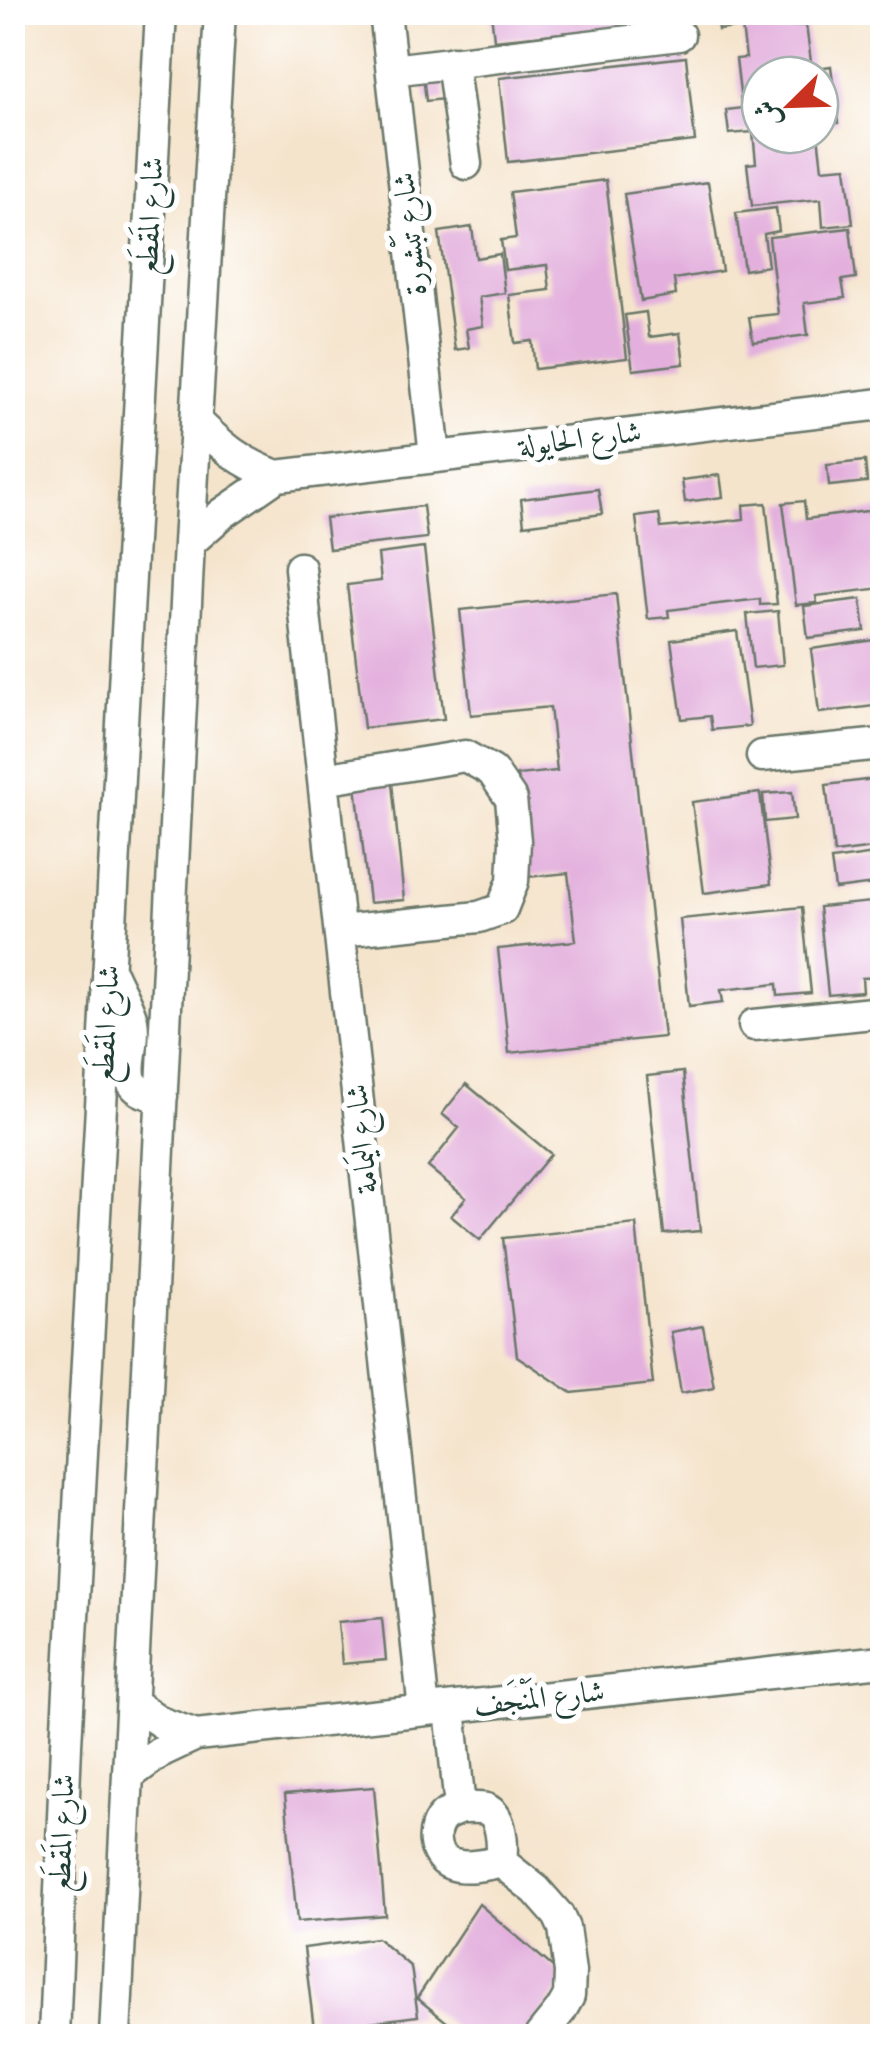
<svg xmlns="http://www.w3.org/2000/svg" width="895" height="2049" font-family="'IM FELL French Canon',Amiri,serif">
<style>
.building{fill:#e3b0dd}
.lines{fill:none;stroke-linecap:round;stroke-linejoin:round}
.minor-casing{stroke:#6a7769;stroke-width:35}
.minor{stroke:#fff;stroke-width:30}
.labels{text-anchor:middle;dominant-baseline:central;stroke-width:10;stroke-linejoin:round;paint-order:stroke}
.street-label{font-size:30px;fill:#1f3d34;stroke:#fff}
</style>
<rect width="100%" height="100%" fill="#fff"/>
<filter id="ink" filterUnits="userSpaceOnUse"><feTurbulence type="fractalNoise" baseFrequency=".01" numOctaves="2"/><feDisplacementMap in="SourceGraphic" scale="20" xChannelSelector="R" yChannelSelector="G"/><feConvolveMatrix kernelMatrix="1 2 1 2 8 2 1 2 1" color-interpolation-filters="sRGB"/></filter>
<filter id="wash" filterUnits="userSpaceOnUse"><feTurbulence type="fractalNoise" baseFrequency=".0048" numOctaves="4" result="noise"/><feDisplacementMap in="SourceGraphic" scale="40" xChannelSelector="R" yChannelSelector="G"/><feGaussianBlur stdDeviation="2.25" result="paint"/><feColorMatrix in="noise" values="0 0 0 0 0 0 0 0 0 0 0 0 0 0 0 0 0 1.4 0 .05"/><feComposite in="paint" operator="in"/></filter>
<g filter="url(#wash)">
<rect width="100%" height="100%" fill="#f5e4cc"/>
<g id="blocks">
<path class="building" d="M491,12H683L684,21L494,40Z
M716,12H754L755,16L782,13L784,27L806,25L812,69L831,66L838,123L820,125V75H760V100L741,102L736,59L746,58L742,27L718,30Z
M795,12H822L823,20L797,23Z
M686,57L695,141L508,162L499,78Z
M442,73L445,99L426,101L423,75Z
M760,106V135H818L822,169L846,167L853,224L823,227L821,199L752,206L747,164L756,163L753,132L729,134L726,110Z
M606,180L627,358L535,369L532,341L515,343L509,295L550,290L547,265L505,270L501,240L516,238L510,192Z
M708,182L722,271L674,279L676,295L641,301L624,194Z
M776,208L779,231L764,234L768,266L744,270L736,213Z
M472,227L476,258L500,254L505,293L479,297L483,326L466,329L469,348L455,350L439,232Z
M850,228L856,278L842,280L845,298L804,303L808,335L753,342L749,317L778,314L769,237Z
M646,312L649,337L680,333L684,364L633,370L625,315Z
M865,461L867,482L829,486L827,465Z
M720,475L723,497L685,502L682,480Z
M598,489L602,514L524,525L521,499Z
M804,501L806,519L882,509V588L816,596L817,603L796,605L783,503Z
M766,503L777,604L760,605V599L668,610L669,617L648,619L636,517L659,514L661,528L704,524L744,519L743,505Z
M423,506L427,538L329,549L325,518Z
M424,548L444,719L364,728L347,585L381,581L378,554Z
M616,594L664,1037L509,1053L498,949L576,941L568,873L528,877L517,775L557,771L550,707L471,715L460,610Z
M861,599L865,631L808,638L804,606Z
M778,611L783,665L753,668L747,614Z
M737,631L750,726L712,730L710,716L682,719L671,640Z
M882,639V705L819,713L811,649Z
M391,773L404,900L369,903L355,776Z
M882,778V847L834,853L826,785Z
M792,792L795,819L765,822L763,794Z
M760,793L771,884L704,893L692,802Z
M882,853V883L835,889L831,860Z
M882,901V977L862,978L863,992L828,995L819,907Z
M802,907L811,993L778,996L777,984L721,990L723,1002L689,1006L680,919Z
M683,1072L700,1231L664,1234L647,1076Z
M466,1084L551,1154L480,1240L451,1216L466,1198L428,1167L459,1128L442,1114Z
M636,1224L653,1384L572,1393L517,1356L503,1238Z
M703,1326L714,1387L681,1393L671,1332Z
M382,1618L386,1660L342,1664L338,1622Z
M374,1787L385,1915L297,1922L285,1794Z
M479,1904L567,1979L527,2036H464L417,1998Z
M377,1938L411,1967L418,2016L314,2029L304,1948Z
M376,2029L377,2036H337V2034Z"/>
</g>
</g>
<g filter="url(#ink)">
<use href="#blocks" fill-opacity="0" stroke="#6a7769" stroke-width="2.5"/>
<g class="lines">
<defs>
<path id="minor" d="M385,12L435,456
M452,62L466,164
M392,70L679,35
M196,421C223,447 241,463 277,476L882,404
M189,543L222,514L277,476
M300,568L424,1710
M762,756L882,744
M323,779L465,756L492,771L511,799L515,841L513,881L502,909L479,917L340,931
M112,975C118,989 128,1005 132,1020C139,1053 108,1091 162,1096
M754,1025L882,1012
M132,1703L162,1723L196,1735
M450,1708L460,1808
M128,1776L162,1751L196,1735L882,1661
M460,1808C468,1808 479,1807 486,1809C503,1816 503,1847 501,1862C486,1864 466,1870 451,1864C432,1857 429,1828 445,1815C447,1814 458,1809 460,1808Z
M501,1862L536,1890L558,1915L564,1928L570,1972L569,1996L561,2010L540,2036
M54,2036L66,1745L161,12
M115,2036L189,543L220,12"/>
</defs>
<use href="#minor" class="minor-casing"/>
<use href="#minor" class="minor"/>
</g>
</g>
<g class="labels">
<g class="street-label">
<text transform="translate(150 216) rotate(-87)">شارع المَقطَع</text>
<text transform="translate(410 234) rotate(-96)">شارع تَبْشورة</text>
<text transform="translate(580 439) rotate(-7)">شارع الحايولة</text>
<text transform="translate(106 1024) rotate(-87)">شارع المَقطَع</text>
<text transform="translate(362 1139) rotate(-96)">شارع اليَمامة</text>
<text transform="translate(539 1698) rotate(-6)">شارع المَنْجَف</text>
<text transform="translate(62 1833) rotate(-88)">شارع المَقطَع</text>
</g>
</g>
<rect width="895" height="2049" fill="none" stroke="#fff" stroke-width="50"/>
<g transform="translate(790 105) rotate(247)"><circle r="48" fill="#ffffff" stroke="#a5b1ae" stroke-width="2.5"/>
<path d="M0-8L18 38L0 25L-18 38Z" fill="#c8321e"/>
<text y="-15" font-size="28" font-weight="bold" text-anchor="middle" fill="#1f3d34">ش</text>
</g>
</svg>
